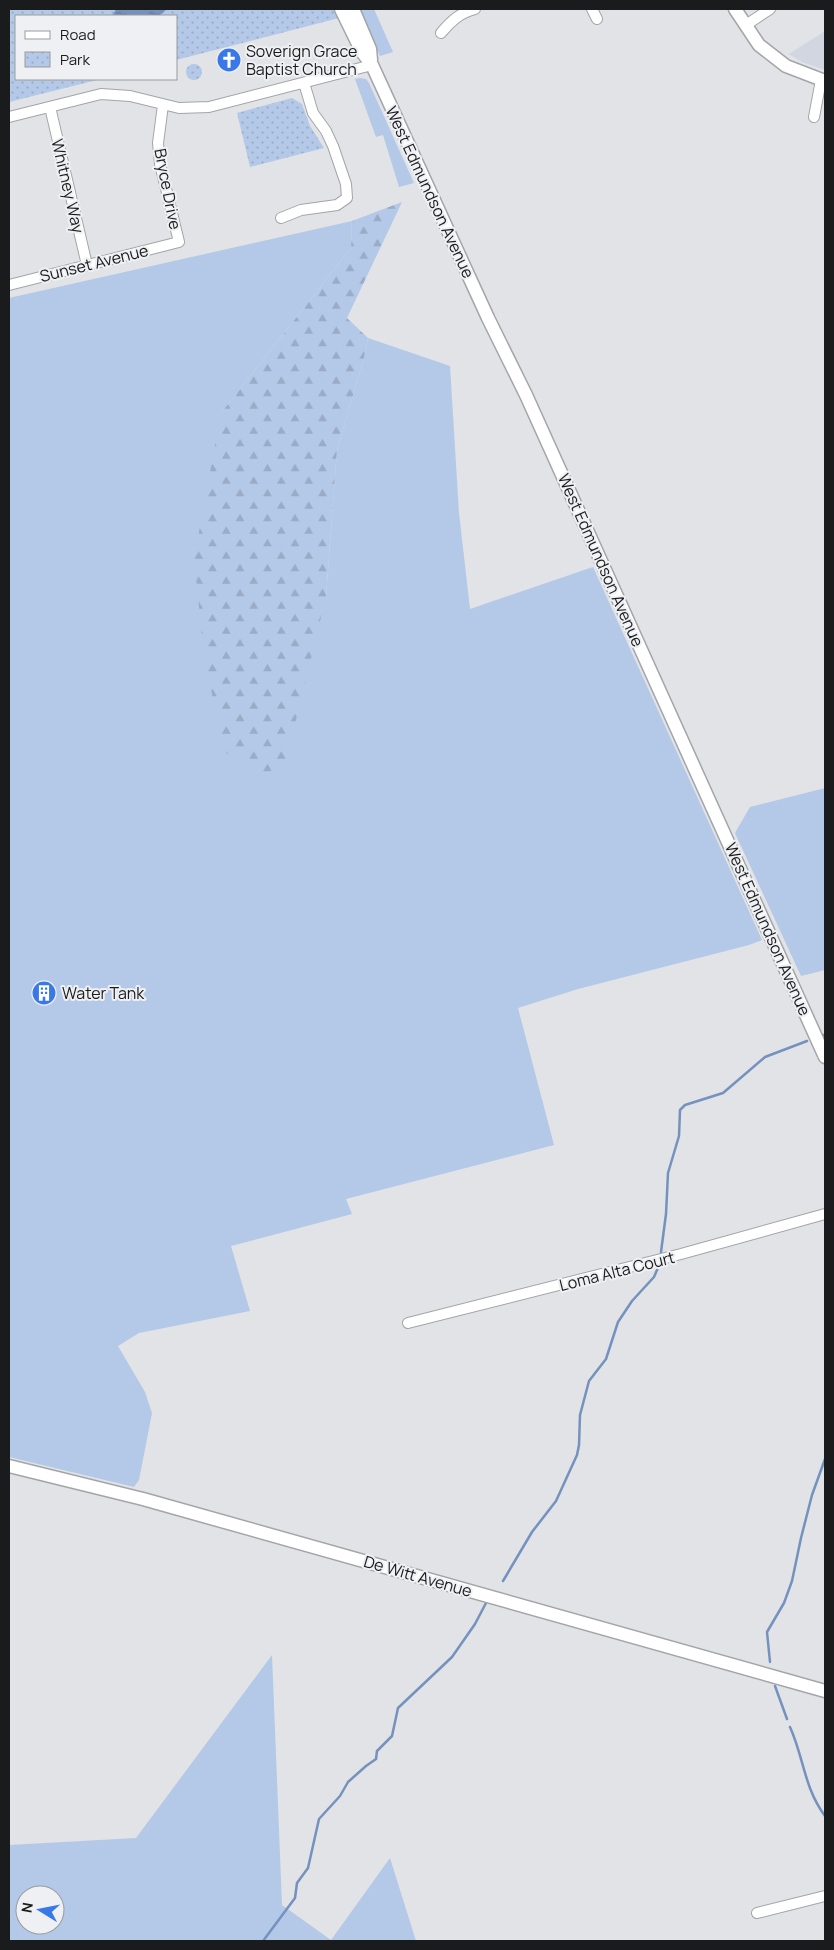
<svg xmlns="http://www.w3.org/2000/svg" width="834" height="1950" font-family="Manrope,sans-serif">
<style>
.built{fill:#d1d6e0}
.grass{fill:#b4c8e8;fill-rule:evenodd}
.forest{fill:url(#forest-firs)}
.park{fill:url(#park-dots)}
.water{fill:url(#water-ripples)}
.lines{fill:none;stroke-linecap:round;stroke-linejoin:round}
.stream{stroke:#7591be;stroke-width:2.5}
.minor-casing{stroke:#a3a5a8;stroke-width:12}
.tertiary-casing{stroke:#a3a5a8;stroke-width:15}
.minor{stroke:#fff;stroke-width:10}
.tertiary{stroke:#fff;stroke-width:12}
.labels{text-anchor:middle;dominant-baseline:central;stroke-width:4;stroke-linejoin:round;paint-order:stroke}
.poi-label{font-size:16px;fill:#1a1b1c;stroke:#eef0f3;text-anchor:start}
.street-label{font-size:16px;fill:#1a1b1c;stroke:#eef0f3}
</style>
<defs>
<pattern id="forest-firs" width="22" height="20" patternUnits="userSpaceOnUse" patternTransform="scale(1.25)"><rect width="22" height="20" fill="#b4c8e8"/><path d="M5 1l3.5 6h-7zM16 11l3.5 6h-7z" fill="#9aabc6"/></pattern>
<pattern id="park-dots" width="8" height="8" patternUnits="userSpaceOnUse" patternTransform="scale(1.25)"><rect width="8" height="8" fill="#b4c8e8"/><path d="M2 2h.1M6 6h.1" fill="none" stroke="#9aabc6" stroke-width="1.8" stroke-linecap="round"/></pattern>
<pattern id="water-ripples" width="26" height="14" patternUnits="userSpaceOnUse" patternTransform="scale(1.25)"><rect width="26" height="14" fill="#7591be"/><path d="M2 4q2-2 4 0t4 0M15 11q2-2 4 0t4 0" fill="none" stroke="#5f769a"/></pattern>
</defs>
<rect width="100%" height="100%" fill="#e1e3e6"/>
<path class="built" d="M825,31V70L802,62L789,54Z"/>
<path class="grass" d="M358,9H374L393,52L380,56Z
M360,78L366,79L369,83L414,183L399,187L383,135L376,137L355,79Z
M352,221L351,248L221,413L326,597L337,450L364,358L368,338L450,366L459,513L470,609L593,567L762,940L749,945L578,989L518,1008L554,1145L346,1199L352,1214L231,1246L250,1311L139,1333L118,1346L145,1392L152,1413L139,1480L134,1487L9,1457V298Z
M825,788V970L801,976L735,833L750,807Z
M272,1655L282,1905L331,1940L390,1858L416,1941H9V1845L136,1838ZM25,1895H55V1925H25Z"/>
<path class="forest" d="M402,202L347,318L368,338L364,358L337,450L326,597L286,761L260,778L226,753L205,665L194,559L221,413L351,248L352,221Z"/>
<path class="park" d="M9,9H335L339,18L176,60V16H16V79H101L9,102Z
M186 72a8 8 0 1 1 16 0a8 8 0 1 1-16 0Z
M292,98L302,104L310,126L324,148L250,167L237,113Z"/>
<path class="water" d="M116,9H167L159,16H112Z"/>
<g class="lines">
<path class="stream" d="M823,1035H825
M661,1252L666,1214L668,1173L679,1136L680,1110L685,1105L723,1093L765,1057L807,1041
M503,1581L532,1532L556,1501L577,1455L579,1445L580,1415L589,1381L606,1359L618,1322L632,1301L654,1277L660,1263
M770,1662L767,1632L784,1603L792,1581L801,1538L812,1495L825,1459
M775,1686L787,1719
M790,1727C804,1758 804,1788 825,1816
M263,1941L295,1898L297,1883L308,1868L319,1819L340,1796L348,1782L366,1766L376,1759L377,1751L392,1736L398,1708L452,1657L475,1624L486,1603"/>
<defs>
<path id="minor" d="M592,9L597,19
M746,25L770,9
M441,33C452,20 460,13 475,9
M50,107L87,265
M9,117L101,94L130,96L179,108L209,107L372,65
M814,117L821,80
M281,218L301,210L337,205L347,198L346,184L333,146L326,131L313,113L304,83
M9,285L179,242L160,164L158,143L163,105
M408,1323L681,1254L825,1214
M757,1913L825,1896"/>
<path id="tertiary" d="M341,9L362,52L372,65L488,318L526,395L825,1057
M353,9L370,49L371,60
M735,9L759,45L786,66L825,81
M9,1466L143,1499L825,1691"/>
</defs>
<use href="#minor" class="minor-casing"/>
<use href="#tertiary" class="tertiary-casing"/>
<use href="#minor" class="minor"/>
<use href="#tertiary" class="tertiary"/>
</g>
<defs>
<symbol id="church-disc" viewBox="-11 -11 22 22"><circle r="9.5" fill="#3879e7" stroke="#eef0f3"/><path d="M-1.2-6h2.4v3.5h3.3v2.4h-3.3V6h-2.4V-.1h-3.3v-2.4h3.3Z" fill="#fff"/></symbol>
<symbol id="building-disc" viewBox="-11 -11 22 22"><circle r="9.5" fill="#3879e7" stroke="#eef0f3"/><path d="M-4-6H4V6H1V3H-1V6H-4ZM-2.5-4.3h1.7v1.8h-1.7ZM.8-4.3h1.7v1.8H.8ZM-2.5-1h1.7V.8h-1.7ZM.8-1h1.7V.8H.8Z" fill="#fff"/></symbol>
</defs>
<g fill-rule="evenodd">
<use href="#church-disc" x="215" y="46" width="28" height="28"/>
<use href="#building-disc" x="30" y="979" width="28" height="28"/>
</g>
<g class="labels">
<g class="poi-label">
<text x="246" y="51">Soverign Grace<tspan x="246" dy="18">Baptist Church</tspan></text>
<text x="62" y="993">Water Tank</text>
</g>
<g class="street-label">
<text transform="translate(68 186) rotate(77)">Whitney Way</text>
<text transform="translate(168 189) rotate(79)">Bryce Drive</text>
<text transform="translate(430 192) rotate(65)">West Edmundson Avenue</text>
<text transform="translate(94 263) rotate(-14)">Sunset Avenue</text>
<text transform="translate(601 560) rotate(66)">West Edmundson Avenue</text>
<text transform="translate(768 929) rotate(66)">West Edmundson Avenue</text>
<text transform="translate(617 1271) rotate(-14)">Loma Alta Court</text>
<text transform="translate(418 1576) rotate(16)">De Witt Avenue</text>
</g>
</g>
<rect width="834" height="1950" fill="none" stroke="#1a1b1c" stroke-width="20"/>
<rect x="15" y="15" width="162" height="65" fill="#eef0f3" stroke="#999b9d"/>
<rect x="25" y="31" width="25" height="8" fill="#ffffff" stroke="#999b9d"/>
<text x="60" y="40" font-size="15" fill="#1a1b1c">Road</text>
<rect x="25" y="52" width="25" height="15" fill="url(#park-dots)" stroke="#999b9d"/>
<text x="60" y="65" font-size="15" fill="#1a1b1c">Park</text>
<g transform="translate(40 1910) rotate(280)"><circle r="24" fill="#eef0f3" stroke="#999b9d"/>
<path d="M0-4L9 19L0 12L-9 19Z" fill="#3879e7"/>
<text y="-8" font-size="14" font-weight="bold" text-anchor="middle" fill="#1a1b1c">N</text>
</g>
</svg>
